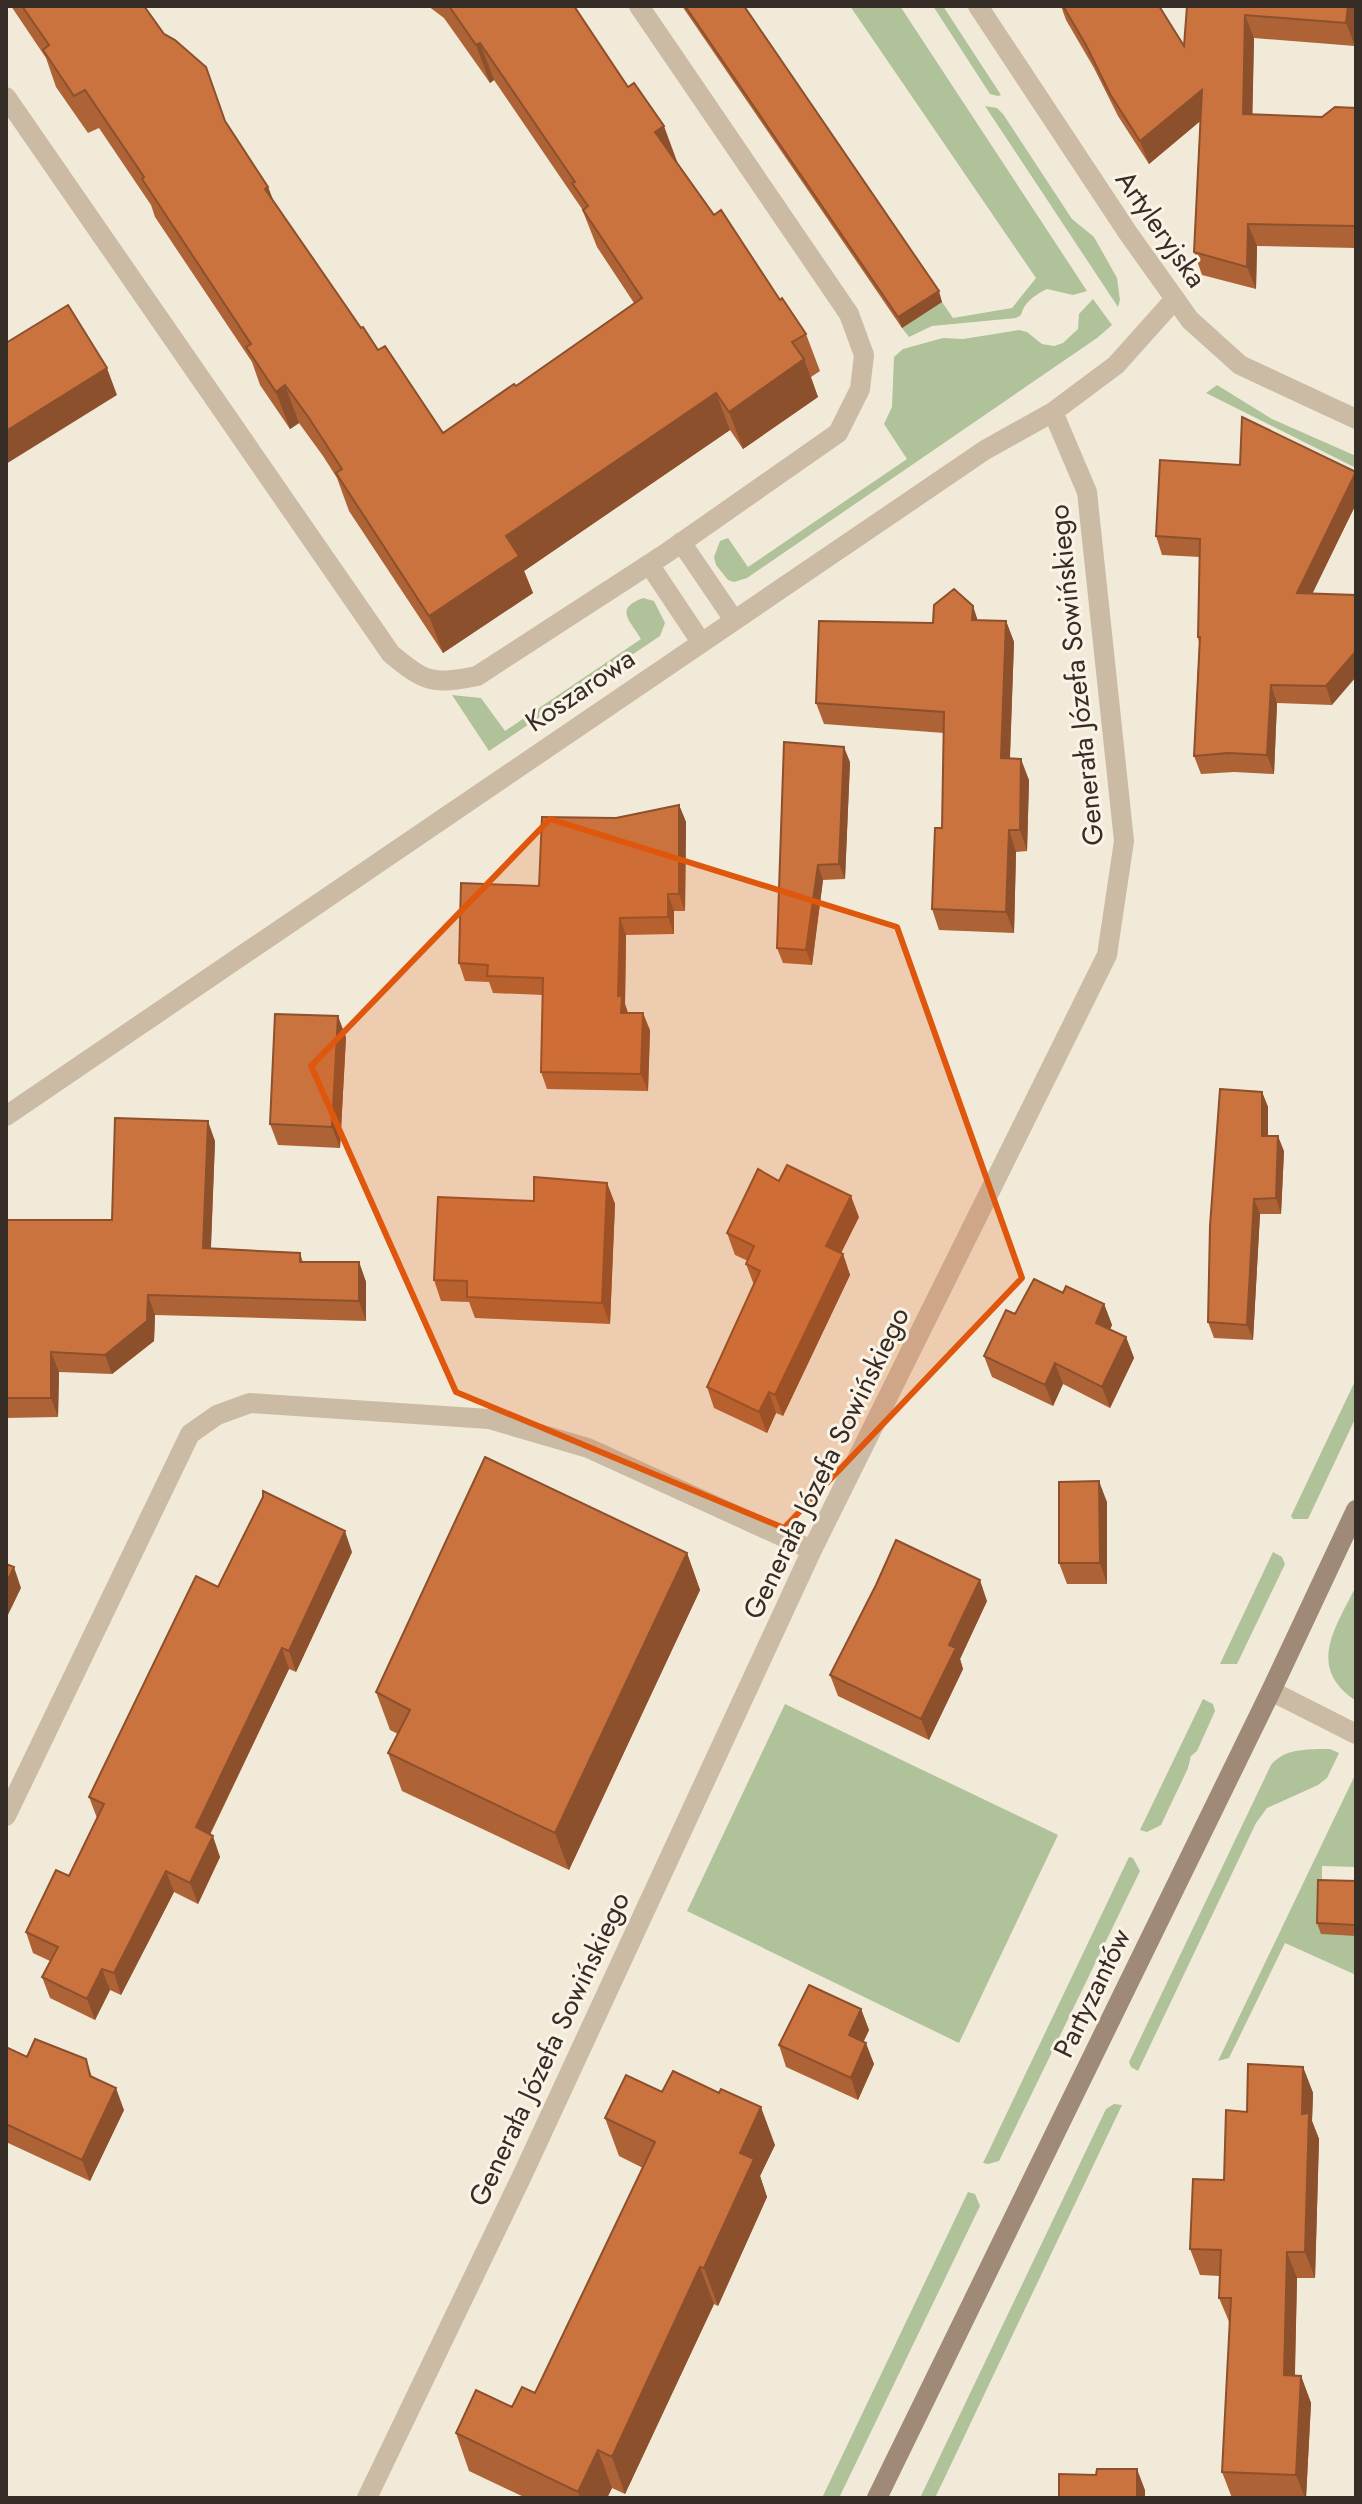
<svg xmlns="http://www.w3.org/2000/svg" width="1362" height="2504" font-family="Jost,sans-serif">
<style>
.green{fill:#afc299}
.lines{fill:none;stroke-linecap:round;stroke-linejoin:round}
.minor{stroke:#cbbba5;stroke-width:20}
.tertiary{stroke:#cbbba5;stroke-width:20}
.secondary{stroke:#9e8a76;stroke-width:20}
.wall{fill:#ae6336}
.shaded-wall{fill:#8d502c}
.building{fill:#ca733f;stroke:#8d502c;stroke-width:2}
.marked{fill:#df570d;fill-opacity:0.2;stroke:#df570d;stroke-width:6;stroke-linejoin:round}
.labels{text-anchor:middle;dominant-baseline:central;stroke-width:6;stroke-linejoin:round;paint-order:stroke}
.street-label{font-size:28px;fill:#362d27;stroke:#faf3e6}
</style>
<rect width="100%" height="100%" fill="#f2ead9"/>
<path class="green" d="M850,6H900L1087,291L1073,295L1047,289C1035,295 1024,302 1021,315L1016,318L932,326L909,337L902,328L942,302L953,318L1012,308L1036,278Z
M933,6H943L1001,95L998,96L990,94Z
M985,106L997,108L1003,114L1072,219L1094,237L1117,278L1120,300L1118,307Z
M1093,299L1112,325L1097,338L747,578L734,582L728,580L716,565L714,557L720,541L728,538L748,567L907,459L884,424L892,407L894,357L903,349L943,338L963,339L1019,330L1027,332L1042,344L1054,346L1063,343L1078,329L1079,314Z
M1217,385L1272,419L1356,456V468L1206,393Z
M643,598L654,601L665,623L660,636L489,751L452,695L481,698L505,731L641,639C631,621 613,609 643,598Z
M1356,1379V1417L1308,1519H1293L1291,1516Z
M1273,1552L1282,1557L1285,1564L1237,1664H1220Z
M1356,1586V1701C1306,1667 1335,1629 1356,1586Z
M1203,1699L1213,1704L1215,1711L1197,1751L1191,1756L1188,1768L1161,1825L1147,1832L1140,1830Z
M785,1704L1058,1835L959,2043L687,1911Z
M1318,1749H1330L1339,1753L1327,1778L1318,1785L1267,1808L1256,1823L1138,2071L1131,2067L1129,2062L1271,1765C1284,1750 1300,1750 1318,1749Z
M1356,1773V1867L1322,1866V1891L1356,1936V1975L1285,1943L1229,2058L1218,2061Z
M1129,1857L1133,1858L1140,1871L999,2161L988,2164L983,2163Z
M1114,2104L1122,2105L935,2498H920L1106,2109Z
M968,2192L975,2194L980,2206L839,2498H822Z"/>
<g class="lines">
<path class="minor" d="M6,97L391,654C425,682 432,685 477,676L665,554L838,433L860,389L864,355L849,314L639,6
M681,542L734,620
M649,564L701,642
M6,1116L985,450L1053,412L1116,365L1175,299
M1271,1691L1356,1734
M6,1816L190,1434L217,1415L250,1403L489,1419L588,1448L812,1550
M367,2498L522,2176L812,1550L1107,955L1124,841L1087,492L1053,412"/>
<path class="tertiary" d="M978,6L1128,233L1190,320L1240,365L1356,419"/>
<path class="secondary" d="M877,2498L1271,1691L1356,1510"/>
</g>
<path class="wall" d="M11,6H144L226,124L268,187L274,202L361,328L443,433L516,386L634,303L597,247L582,209L494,80L490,83L444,18L428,6H574L677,163L714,215L806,334L820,371L811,377L818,397L743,449L730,430L524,571L533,593L443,653L349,511L337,478L323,456L299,423L290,429L260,385L252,362L155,217L151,205L99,128L88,133L56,87L46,58Z
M682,6H744L942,302L902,328Z
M1061,6H1159L1184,46L1187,6H1356L1355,46L1254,38L1252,114L1322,117L1356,108V248L1257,246L1256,289L1202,275L1194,252L1200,121L1149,164L1118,116L1094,68L1066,20Z
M1356,504L1312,593L1332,705L1277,703L1274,774L1234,772L1201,774L1194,756L1199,643L1198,637L1200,557L1162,555L1156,536Z
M973,606L977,620L1006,621L1014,642L1010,759L1029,780L1027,851L1016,852L1014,933L939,930L932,909L942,828L944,733L824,724L816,703L933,623Z
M850,762L845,879L823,880L812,965L783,963L777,948Z
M679,805L686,822L685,911H674V934L626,935L625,1004L628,1013L650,1030L648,1091L547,1089L541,1072L543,995L493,993L489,982L465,981L459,963L539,886L616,818Z
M346,1037L340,1148L278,1145L270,1124Z
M1262,1092L1268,1107V1136L1284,1151L1281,1214H1260L1253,1340L1214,1338L1208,1322Z
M215,1141L211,1248L300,1253L303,1262H359L366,1282V1321L155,1315L154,1341L112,1374L59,1372L58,1417L6,1418V1220H112Z
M779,1181L859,1217L841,1253L843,1254L850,1275L783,1416L776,1413L767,1433L714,1408L707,1387L754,1285L746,1264L748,1261L735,1255L727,1233Z
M607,1183L615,1204L610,1324L475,1318L469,1302L441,1301L434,1280L534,1201Z
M1063,1293L1104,1304L1112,1325L1110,1329L1126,1337L1134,1358L1110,1408L1063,1384L1053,1406L992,1377L984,1356L1015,1314Z
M1107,1502V1584H1067L1059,1563Z
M352,1552L296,1672L289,1669L210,1835L220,1857L198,1904L174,1892L121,1995L110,1990L95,2020L50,1998L42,1977L50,1961L33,1953L26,1932L69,1876L97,1818L89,1797L218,1587Z
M687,1553L700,1590L569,1870L402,1791L388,1753L398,1734L390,1730L376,1692Z
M987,1601L960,1659L963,1669L929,1740L838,1696L830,1675Z
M1356,1881V1936L1321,1934L1317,1923Z
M861,2009L869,2030L863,2042L874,2064L858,2100L786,2067L779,2045Z
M6,2047L27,2057L86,2059L92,2077L124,2110L90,2181L6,2142Z
M1303,2067L1313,2093L1312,2121L1319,2139L1315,2278H1297L1295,2376H1301L1311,2403L1306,2498H1232L1222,2472L1230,2324L1219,2298L1220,2276L1200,2275L1190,2249L1224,2180L1247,2112Z
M605,2118L775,2145L760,2176L767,2197L718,2306L714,2304L625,2494L612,2488L607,2498H526L469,2471L456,2433L512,2407L535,2393L643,2168L619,2156Z"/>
<path class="shaded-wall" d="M1348,6H1356L1355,46L1346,23Z
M1245,15L1254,38L1252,137L1243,114Z
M480,43L494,80L490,83L476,45Z
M1202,90L1210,113L1149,164L1140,141Z
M664,126L678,164L655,132Z
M268,187L282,225L265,189Z
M1248,224L1257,246L1256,289L1247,267Z
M939,291L942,302L902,328L898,317Z
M804,359L818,397L743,449L729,412Z
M107,368L117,395L6,464V431Z
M285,385L299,423L290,429L276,392Z
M716,393L730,430L524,571L533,593L443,653L429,616L506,536Z
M1356,472V504L1304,611L1297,593Z
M973,606L980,627L972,620Z
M1006,621L1014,642L1009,779L1001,758Z
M1356,651V677L1332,705L1326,686Z
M1271,685L1277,703L1274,774L1267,755Z
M844,747L850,762L845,879L839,864Z
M1021,759L1029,780L1027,851L1020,830Z
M679,805L686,822L685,911L679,894Z
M1009,830L1016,852L1014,933L1006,912Z
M818,865L823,880L812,965L806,950Z
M668,894L674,911V934L668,917Z
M620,918L626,935L625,1004L628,1013H621L618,996Z
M643,1013L650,1030L648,1091L641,1074Z
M338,1016L346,1037L340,1148L332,1127Z
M1262,1092L1268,1107V1151L1262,1136Z
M208,1121L215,1141L210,1267L203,1248Z
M1278,1136L1284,1151L1281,1214L1276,1198Z
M607,1183L615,1204L610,1324L602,1303Z
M851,1196L859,1217L834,1267L826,1246Z
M1254,1199L1260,1214L1253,1340L1247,1325Z
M843,1254L850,1275L783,1416L775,1395Z
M359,1262L366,1282V1321L359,1301Z
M148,1295L155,1315L154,1341L112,1374L105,1355Z
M1104,1304L1112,1325L1104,1344L1096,1323Z
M1126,1337L1134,1358L1110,1408L1102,1387Z
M51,1352L59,1372L58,1417L51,1398Z
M1055,1363L1063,1384L1053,1406L1045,1385Z
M769,1392L776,1413L767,1433L759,1412Z
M1099,1481L1107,1502V1584L1100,1563Z
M345,1531L352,1552L296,1672L289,1651Z
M687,1553L700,1590L569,1870L555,1833Z
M14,1567L21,1588L6,1619V1584Z
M980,1580L987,1601L960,1659L963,1669L929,1740L921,1719L949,1645Z
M282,1648L289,1669L203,1848L196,1827Z
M213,1836L220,1857L198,1904L190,1883Z
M166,1871L174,1892L121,1995L114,1973Z
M102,1969L110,1990L95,2020L87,1999Z
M861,2009L869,2030L857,2056L849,2035Z
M866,2043L874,2064L858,2100L851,2078Z
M1303,2067L1313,2093L1312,2121L1319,2139L1315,2278L1305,2252L1302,2114Z
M116,2088L124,2110L90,2181L82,2160Z
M761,2107L775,2145L760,2176L767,2197L718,2306L704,2268L740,2153Z
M1287,2252L1297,2278L1294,2402L1284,2375Z
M700,2267L714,2304L625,2494L612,2457Z
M1301,2376L1311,2403L1306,2498H1305L1296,2475Z
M598,2450L612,2488L607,2498H580L578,2492Z
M1137,2469L1145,2490V2498H1137Z"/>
<path class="building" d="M22,6H144L164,34L175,40L206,67L225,121L268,187L265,189L361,328L363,327L378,350L385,346L443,433L514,384L516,386L642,298L583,210L588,206L572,183L575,182L480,43L476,45L449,6H574L628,87L634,83L664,126L655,132L714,215L721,210L780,300L782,298L806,334L792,342L804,359L729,412L716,393L506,536L519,556L429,616L336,473L342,469L309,418L285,385L276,392L246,347L251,344L142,179L144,177L85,90L74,96L43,50L49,45Z
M685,6H744L939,291L898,317Z
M1063,6H1159L1184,46L1187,6H1348L1346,23L1245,15L1243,114L1322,117L1335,107L1356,108V226L1248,224L1247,267L1194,252L1202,90L1140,141L1110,94L1086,45Z
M68,305L107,368L6,431V343Z
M1242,417L1356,472L1297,593L1356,595V651L1326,686L1271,685L1267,755L1228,753L1194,756L1200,637H1198L1200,539L1156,536L1160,460L1240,465Z
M954,589L973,606L972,620L1006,621L1001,758L1021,759L1020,830H1009L1006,912L932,909L935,828H942L944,712L816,703L819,621L933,623L934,605Z
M784,742L844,747L839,864L818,865L806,950L777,948Z
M679,805V894H668V917L620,918L618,996H622L621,1013H643L641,1074L541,1072L543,978L487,976L488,965L459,963L461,883L539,886L542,817L616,818Z
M275,1014L338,1016L332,1127L270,1124Z
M1220,1089L1262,1092V1136H1278L1276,1198L1254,1199L1247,1325L1208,1322L1210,1226Z
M115,1118L208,1121L203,1248L300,1253V1262H359V1301L148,1295L147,1321L105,1355L51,1352V1398H6V1220H112Z
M787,1165L851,1196L826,1246L843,1254L775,1395L769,1392L759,1412L707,1387L760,1271L746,1264L754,1246L727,1233L758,1169L779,1181Z
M534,1177L607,1183L602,1303L467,1297V1281L434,1280L438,1197L534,1201Z
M1034,1279L1063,1293L1066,1286L1104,1304L1096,1323L1126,1337L1102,1387L1055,1363L1045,1385L984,1356L1006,1310L1015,1314Z
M485,1457L687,1553L555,1833L388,1753L410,1710L376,1692Z
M1099,1481L1100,1563H1059V1482Z
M263,1491L345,1531L289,1651L282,1648L196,1827L213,1836L190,1883L166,1871L114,1973L102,1969L87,1999L42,1977L58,1947L26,1932L56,1870L69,1876L104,1804L89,1797L196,1576L218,1587L263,1497Z
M896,1540L980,1580L949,1645L956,1648L921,1719L830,1675L876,1585Z
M6,1564L14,1567L6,1584Z
M1318,1880L1356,1881V1925L1317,1923Z
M809,1985L861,2009L849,2035L866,2043L851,2078L779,2045Z
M35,2039L86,2059L90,2076L116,2088L82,2160L6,2124V2047L27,2057Z
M1248,2064L1303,2067L1302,2114L1309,2113L1305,2252H1287L1284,2375L1301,2376L1296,2475L1222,2472L1231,2298H1219L1221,2250L1190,2249L1193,2179L1224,2180L1226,2110L1247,2112Z
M673,2071L719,2093L721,2089L761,2107L740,2153L754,2159L704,2268L700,2267L612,2457L598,2450L578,2492L456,2433L476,2390L512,2407L522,2387L535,2393L655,2142L605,2118L626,2075L662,2092Z
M1097,2469H1137V2498H1059V2474L1096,2475Z"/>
<path class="marked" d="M550,819L897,927L1022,1278L784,1528L456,1392L311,1066Z"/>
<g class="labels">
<g class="street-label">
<text transform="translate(1161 229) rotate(55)">Artyleryjska</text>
<text transform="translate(1076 675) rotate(-96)">Generała Józefa Sowińskiego</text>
<text transform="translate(580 690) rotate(-34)">Koszarowa</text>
<text transform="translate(826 1463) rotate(-64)">Generała Józefa Sowińskiego</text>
<text transform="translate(1092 1993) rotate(-64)">Partyzantów</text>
<text transform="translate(549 2049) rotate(-65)">Generała Józefa Sowińskiego</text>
</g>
</g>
<rect width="1362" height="2504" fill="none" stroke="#362d27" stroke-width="16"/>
</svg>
